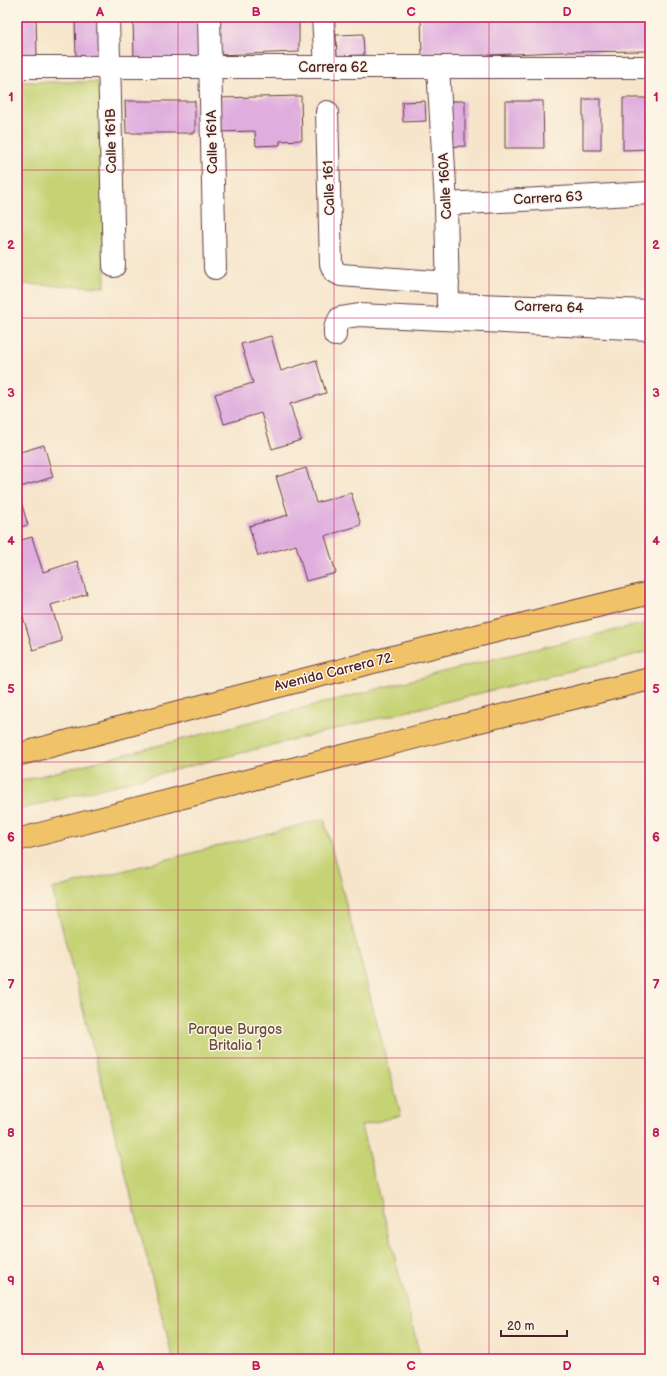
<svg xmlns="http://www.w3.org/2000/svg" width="667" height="1376" font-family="'Balsamiq Sans',sans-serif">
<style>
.green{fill:#c5d375;stroke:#887950}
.building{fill:#dfaede}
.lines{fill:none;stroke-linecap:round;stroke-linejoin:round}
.minor-casing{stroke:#643d43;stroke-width:24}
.highway-casing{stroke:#643d43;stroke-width:24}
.minor{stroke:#fff;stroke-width:22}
.highway{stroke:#f0c369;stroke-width:22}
.grid{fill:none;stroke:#c2185b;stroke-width:1;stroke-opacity:0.55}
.labels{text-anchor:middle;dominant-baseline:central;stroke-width:3;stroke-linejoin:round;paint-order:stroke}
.street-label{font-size:14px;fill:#4a1f2b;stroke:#fcf5e5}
.park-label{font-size:14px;fill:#694c3e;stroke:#fcf5e5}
.neatline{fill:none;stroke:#c2185b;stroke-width:1.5}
.grid-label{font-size:13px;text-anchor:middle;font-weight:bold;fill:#c2185b}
</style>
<rect width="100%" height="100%" fill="#fcf5e5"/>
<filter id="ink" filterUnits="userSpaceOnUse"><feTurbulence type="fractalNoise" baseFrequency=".025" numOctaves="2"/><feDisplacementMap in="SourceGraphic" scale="8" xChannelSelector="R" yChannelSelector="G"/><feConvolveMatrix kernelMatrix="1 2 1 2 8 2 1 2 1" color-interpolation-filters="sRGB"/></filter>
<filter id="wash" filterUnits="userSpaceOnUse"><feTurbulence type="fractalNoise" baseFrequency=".012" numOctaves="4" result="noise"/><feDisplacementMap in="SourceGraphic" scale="16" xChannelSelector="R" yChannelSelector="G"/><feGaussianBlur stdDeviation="0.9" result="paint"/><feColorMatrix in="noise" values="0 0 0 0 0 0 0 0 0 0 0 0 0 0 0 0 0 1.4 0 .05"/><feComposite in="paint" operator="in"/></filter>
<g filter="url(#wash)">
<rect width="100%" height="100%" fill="#f6e5cb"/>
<path class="green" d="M17,82H102L105,287L17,284Z
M650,622V651L308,736L17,810V782L497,658Z
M324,819L401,1115L361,1126L421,1359H173L52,889Z"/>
<g id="blocks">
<path class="building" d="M17,17H36L37,56H17Z
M75,17H100L101,59L76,60Z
M133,17H201V58L134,59Z
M214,17H299V52L216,55Z
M421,17H650V51L559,52L422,58Z
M363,34L364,55L337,56L336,35Z
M301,96L302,140L280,141V145L256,146L255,131L218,132V98Z
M623,98H650V149L623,150Z
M583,99H601V150H583Z
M125,101H195V133H126Z
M425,101L426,121L403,122L402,102Z
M444,101H465V146L444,147Z
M505,101H543L544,148H505Z
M271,336L281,371L316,360L326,393L290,404L301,440L272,449L261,413L224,424L215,394L253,383L241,344Z
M44,445L53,477L17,488V453Z
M306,468L316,503L351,493L361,525L325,536L336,573L306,581L296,545L258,556L249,526L288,515L276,477Z
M17,489L28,525L17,528Z
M32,537L43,572L77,561L87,594L51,605L62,641L33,650L22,613L17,615V541Z"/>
</g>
</g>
<g filter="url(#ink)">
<use href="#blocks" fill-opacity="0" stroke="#643d43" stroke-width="1"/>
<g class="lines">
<defs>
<path id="minor" d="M108,17L114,266
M209,17L215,268
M323,17L326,67
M17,67H650
M438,67L446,204L448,304L650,311
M327,112L331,264L334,271L341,275L448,283
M446,204L650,193
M335,335V328L340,318L359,315L650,329"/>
<path id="highway" d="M17,755C227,698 438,645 650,593
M17,840L432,733L650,679"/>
</defs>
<use href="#minor" class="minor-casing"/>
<use href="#highway" class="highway-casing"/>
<use href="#minor" class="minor"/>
<use href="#highway" class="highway"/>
</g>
</g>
<path class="grid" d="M178,17V1359M334,17V1359M489,17V1359M17,170H650M17,318H650M17,466H650M17,614H650M17,762H650M17,910H650M17,1058H650M17,1206H650"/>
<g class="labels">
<g class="street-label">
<text x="333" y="67">Carrera 62</text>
<text transform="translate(111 141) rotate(-91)">Calle 161B</text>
<text transform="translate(212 142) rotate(-91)">Calle 161A</text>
<text transform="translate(445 186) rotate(-93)">Calle 160A</text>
<text transform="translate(329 188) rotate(-92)">Calle 161</text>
<text transform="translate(548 198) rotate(-3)">Carrera 63</text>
<text transform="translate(549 307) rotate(2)">Carrera 64</text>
<text transform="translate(333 672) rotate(-14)">Avenida Carrera 72</text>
</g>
<g class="park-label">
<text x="235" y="1029">Parque Burgos<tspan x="235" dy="16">Britalia 1</tspan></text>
</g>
</g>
<rect width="667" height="1376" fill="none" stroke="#fcf5e5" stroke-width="44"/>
<path d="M501 1330v6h66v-6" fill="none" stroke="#4a1f2b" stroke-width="2"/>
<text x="507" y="1330" font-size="12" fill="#4a1f2b" stroke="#fcf5e5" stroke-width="3" paint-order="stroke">20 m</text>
<rect x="22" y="22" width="623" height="1332" class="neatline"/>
<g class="grid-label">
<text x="100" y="16">A</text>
<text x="256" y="16">B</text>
<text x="411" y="16">C</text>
<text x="567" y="16">D</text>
<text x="11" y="101">1</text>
<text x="656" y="101">1</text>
<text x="11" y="249">2</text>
<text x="656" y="249">2</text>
<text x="11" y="397">3</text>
<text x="656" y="397">3</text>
<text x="11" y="545">4</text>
<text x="656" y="545">4</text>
<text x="11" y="693">5</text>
<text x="656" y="693">5</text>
<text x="11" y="841">6</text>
<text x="656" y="841">6</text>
<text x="11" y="989">7</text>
<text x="656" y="989">7</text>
<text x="11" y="1137">8</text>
<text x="656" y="1137">8</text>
<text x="11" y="1285">9</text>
<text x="656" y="1285">9</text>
<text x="100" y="1370">A</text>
<text x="256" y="1370">B</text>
<text x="411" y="1370">C</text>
<text x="567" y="1370">D</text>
</g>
</svg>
